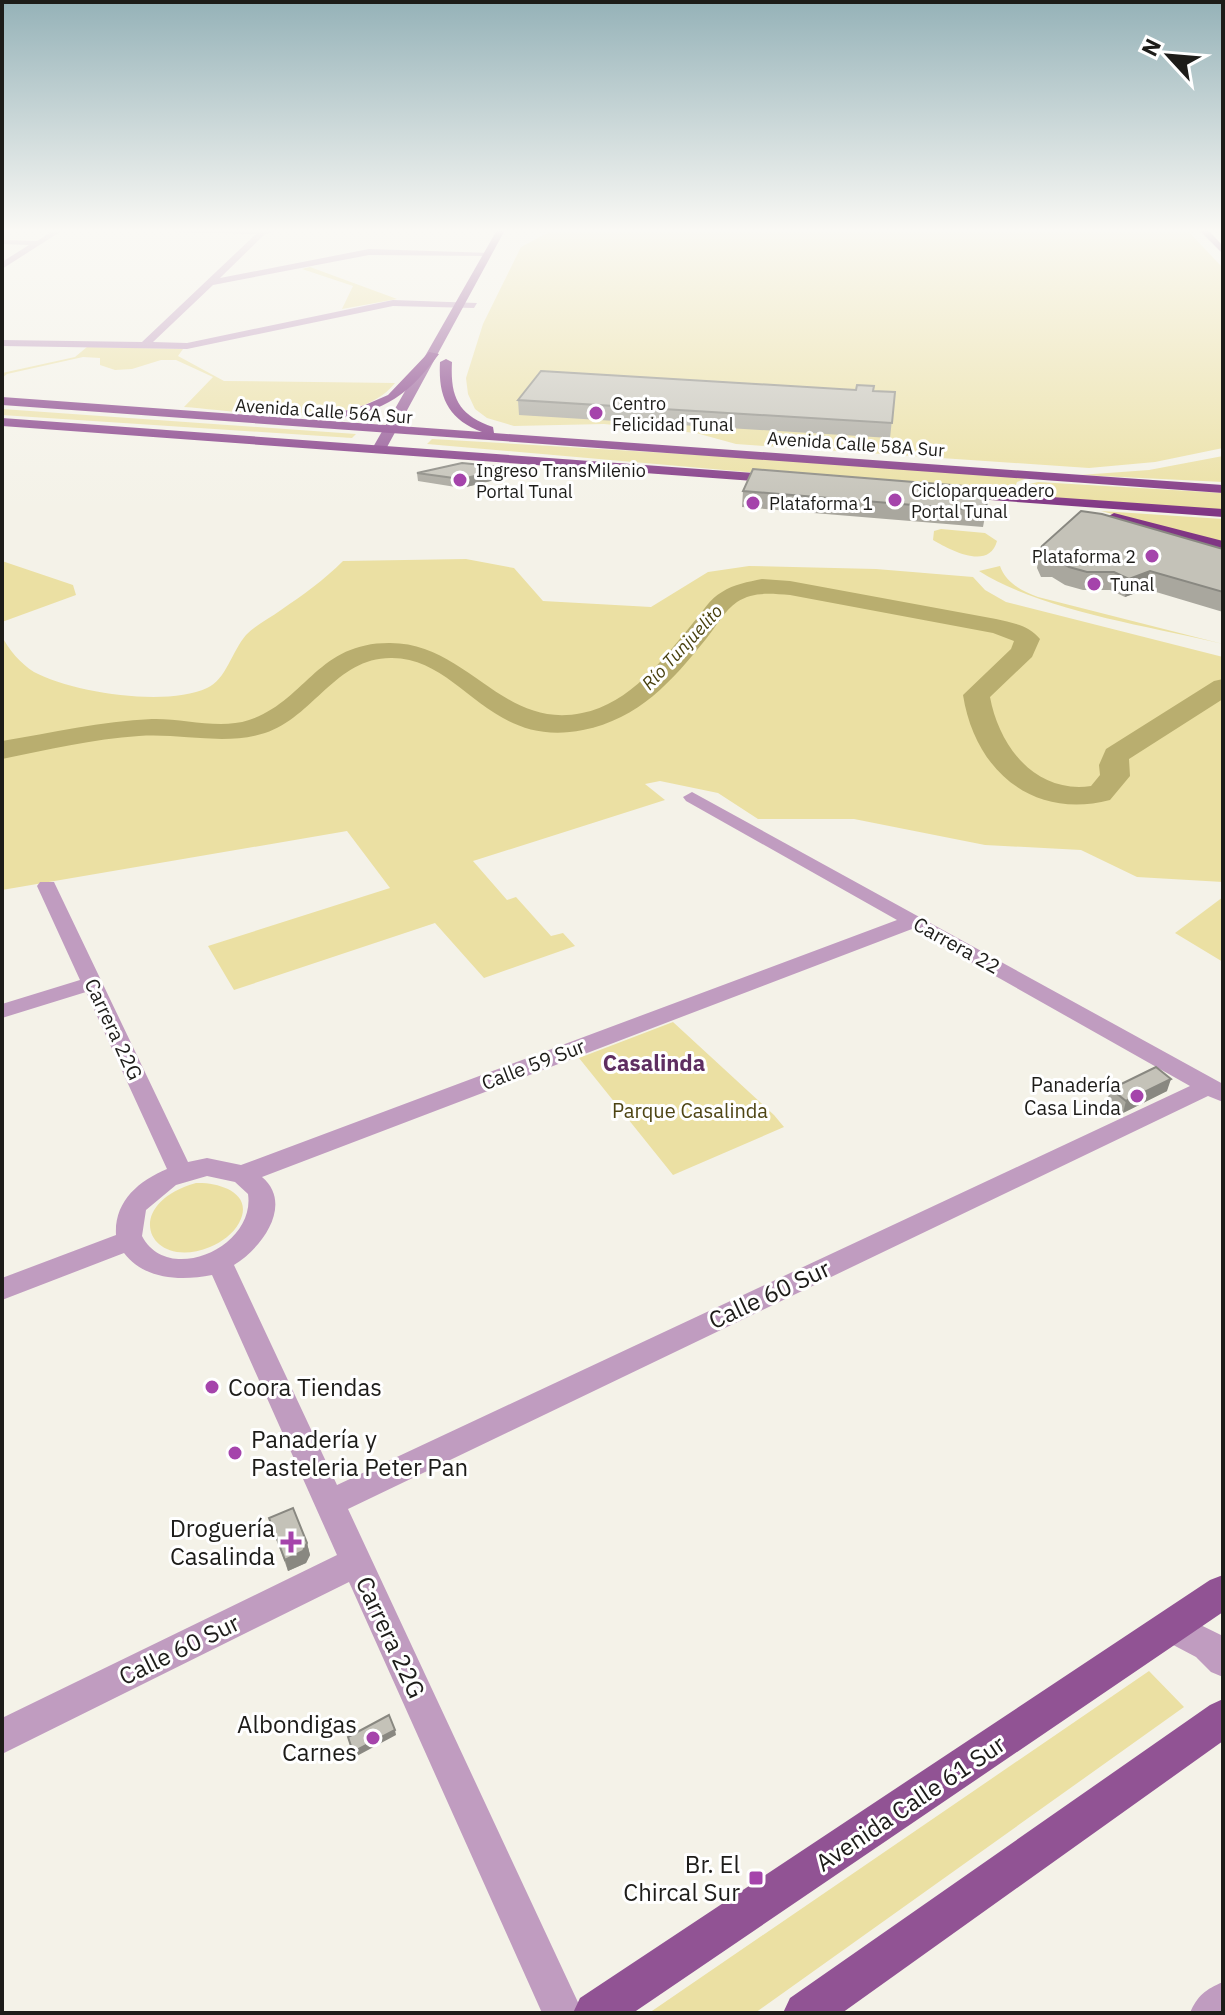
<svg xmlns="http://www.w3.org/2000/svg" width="1225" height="2015" font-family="'IBM Plex Sans',sans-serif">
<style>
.green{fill:#ebe0a3}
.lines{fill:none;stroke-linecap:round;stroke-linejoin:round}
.river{fill:#b9ae6f;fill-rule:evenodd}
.minor{fill:#c09cc0;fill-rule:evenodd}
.major{fill:#915394;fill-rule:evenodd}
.highway{fill:#803684;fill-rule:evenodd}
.wall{fill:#a9a79e}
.shaded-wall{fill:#898881}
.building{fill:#c4c2b8;stroke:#898881;stroke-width:2}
.poi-dot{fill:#a544ab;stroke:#fff;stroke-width:3}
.labels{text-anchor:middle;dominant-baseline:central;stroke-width:6;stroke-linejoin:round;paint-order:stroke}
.far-poi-label{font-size:18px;fill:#1d1c19;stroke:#fff;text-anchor:start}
.far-street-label{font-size:18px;fill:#1d1c19;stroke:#fff}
.far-water-label{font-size:18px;font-style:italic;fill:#473f0c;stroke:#fff}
.street-label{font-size:20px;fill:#1d1c19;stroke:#fff}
.poi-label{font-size:20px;fill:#1d1c19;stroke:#fff;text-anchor:end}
.park-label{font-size:20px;fill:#4e4514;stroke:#fff}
.neighbourhood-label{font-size:22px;font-weight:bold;fill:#5e2e61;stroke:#fff}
.near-street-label{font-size:24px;fill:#1d1c19;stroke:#fff}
.near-poi-label{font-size:24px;fill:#1d1c19;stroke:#fff;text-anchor:end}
</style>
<rect width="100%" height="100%" fill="#f4f2e8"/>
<path class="green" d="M529,230H1187L1223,268V448L1155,462L1089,468L736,444L696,433L604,424L514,426L487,418L475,409L468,394L466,378L483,324L521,247L547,233Z
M310,267L397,299L342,309L353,286L302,269Z
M87,347L183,349L178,356L224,381L395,383C356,433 241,411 184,407L213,377L176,360H161L132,369L115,370L100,365V358L83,357L7,374L2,378V373L75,357Z
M2,409L356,434L352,438L2,415Z
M432,439L837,463L1027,478L1017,482L1012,495L427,444Z
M1223,456V482L1080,475L1149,470Z
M1038,482L1223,493V510L1024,497L1026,485Z
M1101,511L1223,519V543Z
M941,529L985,533L997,541C989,571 950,550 933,540L934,531Z
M466,559L514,568L543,601L651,607L708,572L749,566L876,569L973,577L985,590L1006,602L1223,657V882L1137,877L1081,850L985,845L854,819H758L718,793L660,781L645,784L665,800L473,861L507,900L516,897L551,936L563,933L575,946L484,978L435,923L234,990L208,946L390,888L347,831L2,890V636C8,649 21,664 34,672C73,693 167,707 207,688C226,680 232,651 246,635C256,625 270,618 281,610C303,595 324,580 343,561Z
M2,561L73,585L76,595L2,622Z
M1000,566C1006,583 1022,591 1038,597L1223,644C1149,626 1042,611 979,571Z
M1223,897V962L1175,933Z
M673,1022L774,1115L784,1127L673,1175L579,1058Z
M196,1183C219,1182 255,1193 239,1223C233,1234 222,1242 210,1247C149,1272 119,1205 196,1183Z
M1149,1671L1184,1707L755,2013H649Z"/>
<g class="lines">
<path class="river" d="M762,579L790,581L996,619C1012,623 1029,625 1040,639L1032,657L990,697C999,746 1035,794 1091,786L1100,775L1099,765L1106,749L1214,681L1223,679V699L1129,759L1130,776L1110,800C1033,820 975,771 963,695L1011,649L1014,641L993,633L790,595C771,594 754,591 737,602C725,610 715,628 706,639C672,681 639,719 583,730C487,749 463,659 392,658C336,657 314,717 265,733C224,746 182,733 139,736C93,739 47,750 2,759V741C52,733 101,721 152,719C183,718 219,730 249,720C306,701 317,643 389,643C467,642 502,730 582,713C630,704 664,658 693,623C702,613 710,598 722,592C734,584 748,582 762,579Z"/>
<path class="minor" d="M54,230H63L2,269V262L29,245L2,244V240L37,241Z
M94,230H282L265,234L220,278L369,249L492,253L488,256L369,255L213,285L153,342L187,343L393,300L477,303L474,308L393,306L187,349L2,346V340L142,342L256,234Z
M692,792L1223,1084V1102L1208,1096L348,1509L583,2013H542L349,1582L2,1754V1718L337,1555L212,1275C181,1281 145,1280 124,1253L2,1300V1278L116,1235C114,1202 138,1181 167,1169L86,992L2,1018V1004L80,980L37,886L40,882H54L188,1162L207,1158L241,1165L897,920L686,801L683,797ZM912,929L1190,1086L337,1485L234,1265C262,1248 294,1204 262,1177ZM207,1176L235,1182L248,1194C256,1247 168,1286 142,1236L146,1210L176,1185Z
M1172,1611L1223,1636V1677L1211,1672L1196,1657L1160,1638L1155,1627L1160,1616Z
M1223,1982V2013H1190C1197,1996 1206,1989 1223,1982Z"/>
<path class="major" d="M497,230H505L386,449L374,452L372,449Z
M1199,230H1208L1223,246V254Z
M1223,1575V1612L633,2013H573L580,1998L1210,1580Z
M1223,1699V1741L842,2013H783L790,1998L1210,1705Z"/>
<path class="highway" d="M429,352L439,354C408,395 387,410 336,419L330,415L365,405L388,395Z
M446,359L452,362C450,398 459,415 493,427L494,433L1223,485V493L2,405V397L482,432C448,419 438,397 440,362Z
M2,418L782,475L789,479L782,483L2,426Z
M954,490L1223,509V517L949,497V491Z
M1114,513L1223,541V550L1109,520L1107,517Z"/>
</g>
<path class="wall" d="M874,386L873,391L895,392L890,438L519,415L518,400L856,390Z
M417,473L503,478L462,488L418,481Z
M743,491L986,511L983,527L742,507Z
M1223,549V612L1146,589L1125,597L1110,590H1083L1065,585L1052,577H1041L1037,568L1040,550Z
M1111,1089L1167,1091L1123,1113L1107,1100Z
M269,1518L307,1543L310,1555L306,1563L288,1571Z"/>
<path class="shaded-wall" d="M503,470V478L462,488L461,479Z
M1150,571L1146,589L1125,597L1129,579Z
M1171,1079L1167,1091L1123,1113L1126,1101Z
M307,1543L310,1555L306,1563L288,1571L285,1560Z
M395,1730L396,1735L355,1757L353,1752Z"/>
<path class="building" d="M541,371L856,390L857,385L874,386L873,391L895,392L892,423L518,400Z
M462,463L502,467L503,470L461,479L417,473Z
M753,469L988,488L986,511L743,491Z
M1081,511L1102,514L1223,549V592L1150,571L1129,579L1114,572H1087L1069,567L1055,559H1045L1040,550L1042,546Z
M1156,1067L1171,1079L1126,1101L1111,1089Z
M293,1508L307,1543L303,1551L285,1560L269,1518Z
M389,1715L395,1730L353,1752L348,1737Z"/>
<linearGradient id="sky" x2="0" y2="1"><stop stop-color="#95b2b8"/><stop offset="0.45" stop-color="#faf9f5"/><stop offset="1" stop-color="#faf9f5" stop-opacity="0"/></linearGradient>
<rect width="1225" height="512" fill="url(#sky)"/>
<g class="poi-dot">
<circle cx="596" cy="413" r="8"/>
<circle cx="460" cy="480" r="8"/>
<circle cx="895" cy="500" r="8"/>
<circle cx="753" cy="503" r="8"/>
<circle cx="1152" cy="556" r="8"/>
<circle cx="1094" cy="584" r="8"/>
<circle cx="1137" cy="1096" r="8"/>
<circle cx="212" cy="1387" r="8"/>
<circle cx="235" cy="1453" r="8"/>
<path d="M287 1530h8v8h8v8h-8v8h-8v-8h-8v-8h8z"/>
<circle cx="373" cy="1738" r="8"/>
<rect x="748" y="1870" width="16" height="16" rx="4"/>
</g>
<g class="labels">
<g class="far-poi-label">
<text x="612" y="403">Centro<tspan x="612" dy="21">Felicidad Tunal</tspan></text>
<text x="476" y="470">Ingreso TransMilenio<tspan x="476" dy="21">Portal Tunal</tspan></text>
<text x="911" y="490">Cicloparqueadero<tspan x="911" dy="21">Portal Tunal</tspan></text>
<text x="769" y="503">Plataforma 1</text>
<text x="1136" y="556" text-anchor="end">Plataforma 2</text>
<text x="1110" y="584">Tunal</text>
</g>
<g class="far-street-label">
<text transform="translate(324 411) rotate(4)">Avenida Calle 56A Sur</text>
<text transform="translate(856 444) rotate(4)">Avenida Calle 58A Sur</text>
</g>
<g class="far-water-label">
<text transform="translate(682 647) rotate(-47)">Río Tunjuelito</text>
</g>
<g class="street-label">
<text transform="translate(957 945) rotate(29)">Carrera 22</text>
<text transform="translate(114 1029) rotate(65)">Carrera 22G</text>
<text transform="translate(533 1064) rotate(-21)">Calle 59 Sur</text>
</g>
<g class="poi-label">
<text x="1121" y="1084">Panadería<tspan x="1121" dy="23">Casa Linda</tspan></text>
</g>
<g class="park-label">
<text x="690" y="1110">Parque Casalinda</text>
</g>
<g class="neighbourhood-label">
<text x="654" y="1062">Casalinda</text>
</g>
<g class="near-street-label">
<text transform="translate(769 1294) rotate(-25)">Calle 60 Sur</text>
<text transform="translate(391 1637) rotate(65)">Carrera 22G</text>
<text transform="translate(179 1649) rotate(-26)">Calle 60 Sur</text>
<text transform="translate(910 1803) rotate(-34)">Avenida Calle 61 Sur</text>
</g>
<g class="near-poi-label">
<text x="228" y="1387" text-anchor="start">Coora Tiendas</text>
<text x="251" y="1439" text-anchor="start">Panadería y<tspan x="251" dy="28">Pasteleria Peter Pan</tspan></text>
<text x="275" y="1528">Droguería<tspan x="275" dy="28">Casalinda</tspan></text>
<text x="357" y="1724">Albondigas<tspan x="357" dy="28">Carnes</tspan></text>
<text x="740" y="1864">Br. El<tspan x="740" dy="28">Chircal Sur</tspan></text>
</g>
</g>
<rect width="1225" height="2015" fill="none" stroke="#1d1c19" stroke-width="8"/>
<g transform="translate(1169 56) rotate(296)" stroke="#ffffff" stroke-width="6" paint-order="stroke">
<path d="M0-6L14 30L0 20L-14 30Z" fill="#1d1c19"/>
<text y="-12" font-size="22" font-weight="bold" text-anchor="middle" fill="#1d1c19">N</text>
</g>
</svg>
